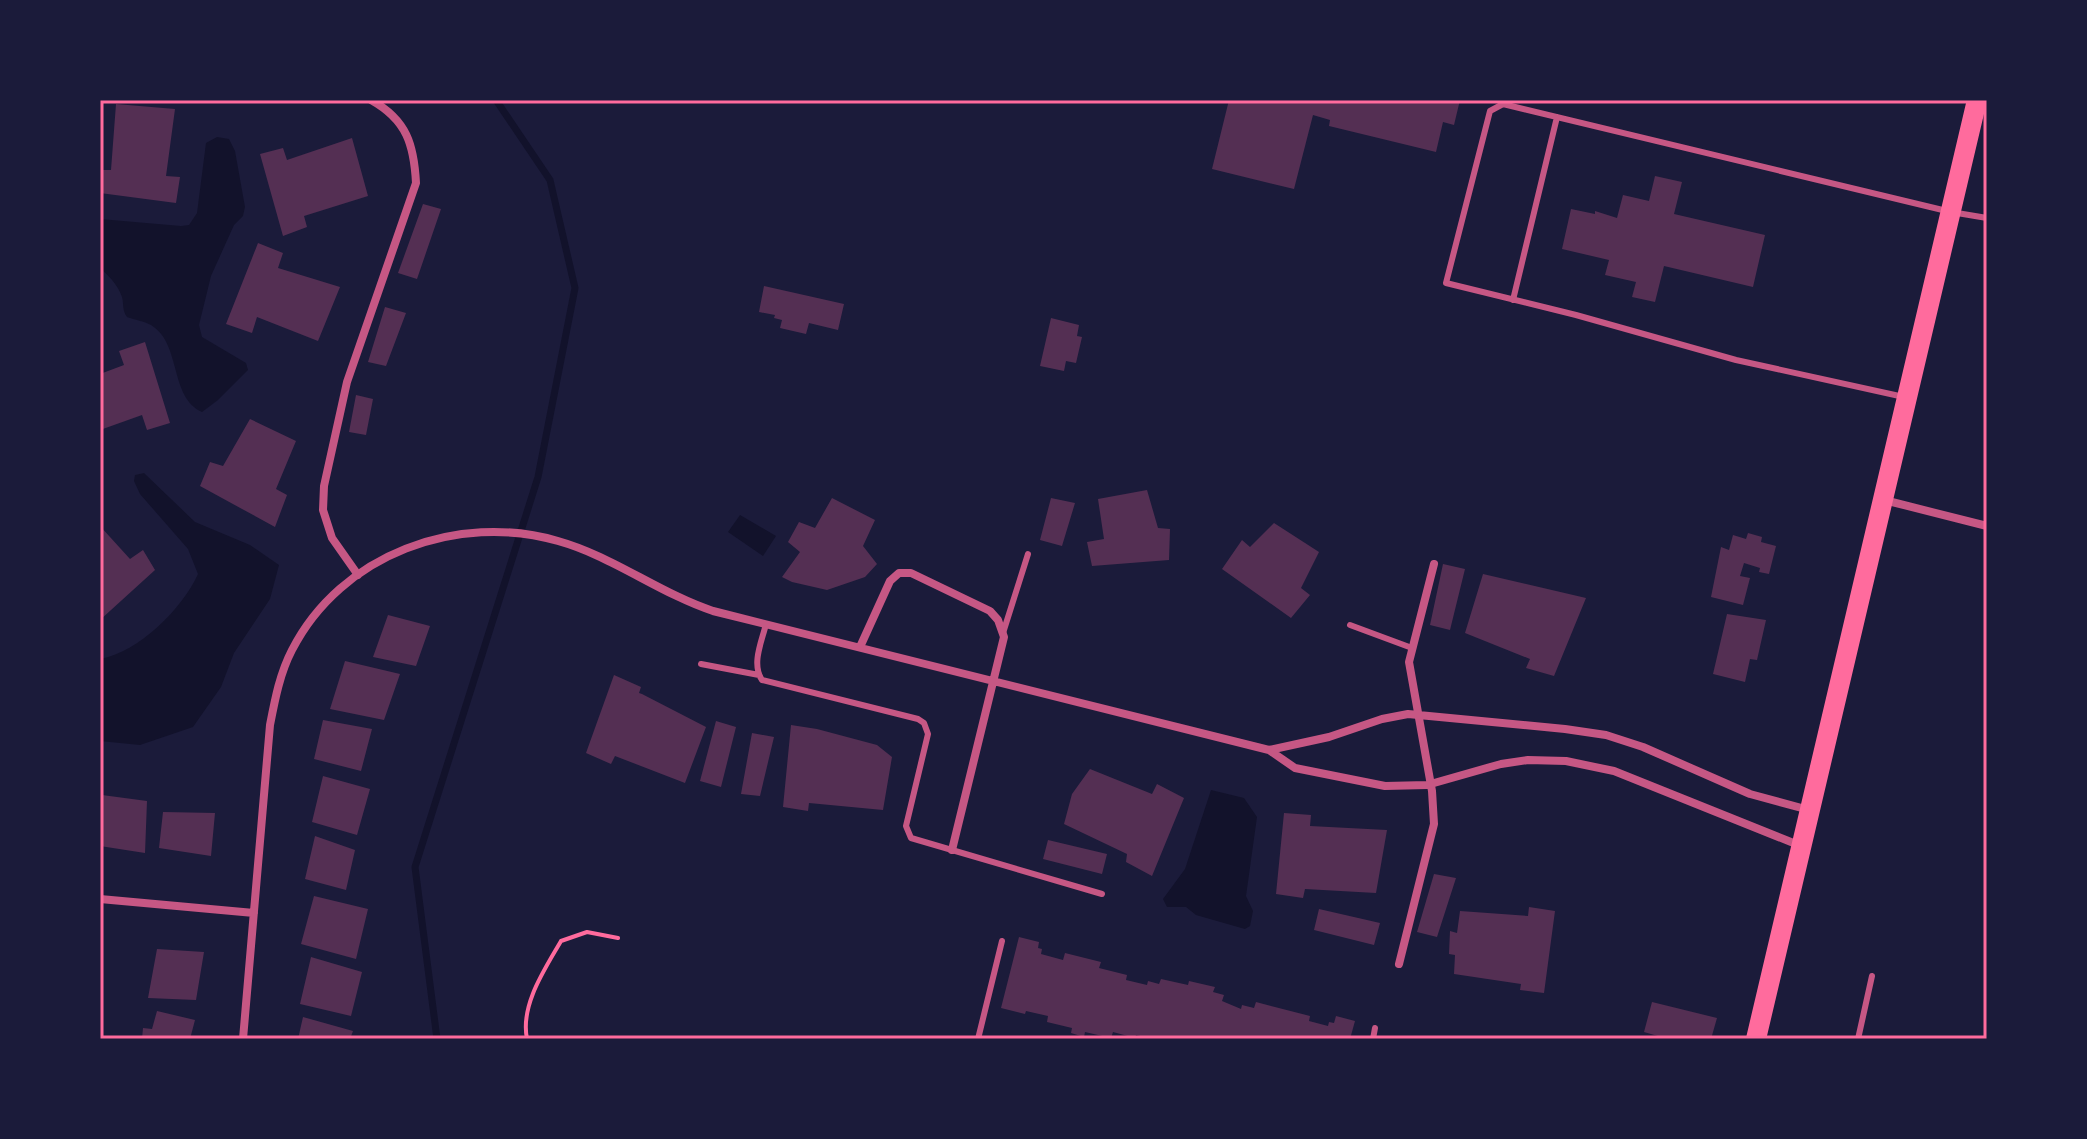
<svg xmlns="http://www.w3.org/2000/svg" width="2087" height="1139" font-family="Karla,sans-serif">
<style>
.water{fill:#12122b}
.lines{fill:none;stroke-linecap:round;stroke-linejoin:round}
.stream{stroke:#12122b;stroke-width:7}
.building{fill:#542f53}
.path{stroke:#ff6b9d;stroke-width:4}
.service{stroke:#c65784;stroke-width:6}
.minor{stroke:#c65784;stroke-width:8}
.primary{stroke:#ff6b9d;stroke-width:20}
.neatline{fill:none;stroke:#ff6b9d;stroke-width:3}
</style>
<rect width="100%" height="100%" fill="#1b1b3a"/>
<path class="water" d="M217,137L229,139L235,151L245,207L243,216L234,225L211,276L199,325L202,337L246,363L248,370L218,400L202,412C169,397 182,344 151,325C144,321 135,320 127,317C122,310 124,305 122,297C118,285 109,276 100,268V219L181,226L189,225L197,213L206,143Z
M144,473L195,522L250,545L279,565L270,599L234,653L221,687L193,727L140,745L100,741V659C139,652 182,609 198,574L188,549L140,494L134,481L135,475Z
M740,515L776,536L763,556L728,532Z
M1211,790L1244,798L1257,817L1246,896L1253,911L1250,926L1245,929L1196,915L1186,907H1167L1163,899L1185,869Z"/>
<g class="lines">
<path class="stream" d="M437,1039L415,867L538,477L575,288L550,180L496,100"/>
</g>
<path class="building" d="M1229,100H1460L1454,125L1443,122L1436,152L1329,126L1330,120L1313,115L1294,189L1212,169Z
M116,104L175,109L166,176L180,177L176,203L100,193V170H111Z
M352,138L368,196L304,216L307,227L283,236L260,154L283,148L287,160Z
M1655,176L1682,182L1674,214L1765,235L1753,287L1664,266L1655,302L1632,297L1636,282L1605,275L1609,260L1562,249L1571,209L1595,214V211L1617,218L1623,195L1649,201Z
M423,204L441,209L417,279L398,273Z
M258,243L283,253L278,268L340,287L318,341L257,317L252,333L226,324Z
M764,286L844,304L838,330L809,323L806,334L780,328L782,320L774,318L775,315L759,312Z
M385,307L406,313L386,366L368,362Z
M1051,318L1079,325L1077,336L1082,337L1076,363L1066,361L1064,371L1040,366Z
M145,342L170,423L147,430L142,415L100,430V374L124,365L119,351Z
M356,395L373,399L366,435L349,432Z
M250,419L296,441L276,489L287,495L275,527L200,486L210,462L223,466Z
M1147,490L1158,528L1170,529L1169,560L1092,566L1087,542L1104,539L1098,499Z
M832,498L875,520L863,546L877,564L865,577L827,590L792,582L782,577L800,552L788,542L799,522L815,528Z
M1051,498L1075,503L1062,546L1040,540Z
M1274,523L1319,552L1301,588L1310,595L1291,618L1222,569L1242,540L1250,547Z
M100,526L130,559L143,550L155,570L100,620Z
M1748,533L1762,537L1761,542L1776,546L1769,574L1759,572L1760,568L1744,563L1740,576L1750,578L1743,605L1711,597L1721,547L1729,550L1733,535L1746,539Z
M1443,564L1465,569L1450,630L1430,625Z
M1483,574L1586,598L1554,676L1526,668L1530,659L1465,633Z
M1727,614L1766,620L1757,660L1750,659L1745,682L1713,674Z
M388,615L430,626L416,666L373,657Z
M345,661L400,674L384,720L330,709Z
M614,675L641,687L639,693L642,694L706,727L685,783L615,756L611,764L586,753Z
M323,720L372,729L361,771L314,759Z
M716,721L736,727L721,787L700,781Z
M791,725L817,729L877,745L892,757L883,810L809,803L808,811L783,807Z
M752,733L774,737L760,796L741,794Z
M1090,769L1152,794L1157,784L1184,798L1152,876L1126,862L1127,854L1064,824L1072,794Z
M323,776L370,789L357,835L312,822Z
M102,795L147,801L145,853L100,846Z
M163,812L215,813L211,856L159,848Z
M1284,813L1311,815L1310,826L1387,830L1376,893L1305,889L1303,898L1276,894Z
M315,836L355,850L346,890L305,879Z
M1048,840L1107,854L1102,874L1043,859Z
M1434,874L1456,878L1437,937L1417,932Z
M314,896L368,909L356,959L301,944Z
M1529,907L1555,911L1544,993L1520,990L1521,984L1454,974L1455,955L1449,954L1450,931L1457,933L1460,911L1528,916Z
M1319,909L1380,923L1374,945L1314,930Z
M1019,937L1039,942L1038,948L1042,949L1041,954L1063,960L1065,953L1101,962L1099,968L1127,975L1126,980L1147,985L1148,981L1159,984L1161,979L1188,985L1189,981L1215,987L1213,992L1224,995L1222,1001L1241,1009L1242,1005L1254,1008L1256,1002L1310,1016L1309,1021L1328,1026L1329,1022L1334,1023L1336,1016L1355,1021L1350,1039H1144L1145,1037L1136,1035L1135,1038L1113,1032L1111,1038L1085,1032L1084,1037L1071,1033L1072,1028L1047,1022L1048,1016L1026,1011L1025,1014L1001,1008Z
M157,949L204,952L196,1000L148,998Z
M311,957L362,972L351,1016L300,1004Z
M1652,1002L1717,1018L1711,1039H1668L1644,1032Z
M157,1011L195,1020L190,1039H142L143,1028L152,1029Z
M303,1017L353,1031L350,1039H298Z"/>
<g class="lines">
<path class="path" d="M527,1039C520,1005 545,969 561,941L587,932L618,938"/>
<path class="service" d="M1513,300L1557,117
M1904,397L1736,360L1576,315L1446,283L1490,111L1503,104L1951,212L1987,218
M766,624C762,641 751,664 762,680L918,719L924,723L928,734L906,826L911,838L1102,894
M1350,625L1412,648
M1003,633L1028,554
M701,664L759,675
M978,1039L1002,941
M1373,1039L1375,1028
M1858,1039L1872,976"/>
<path class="minor" d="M1884,500L1987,526
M358,575L332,538L323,510L324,486L347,382L416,183C414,145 407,120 371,100
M860,647L890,581L899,573H911L990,611L998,620L1004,637L952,850
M1269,750L1329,737L1382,719L1408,714L1565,729L1606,735L1643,747L1750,794L1809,810
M100,899L254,913
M1399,964L1434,824L1432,791L1409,662L1434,564
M243,1039L270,725C275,699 280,673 292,650C341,554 458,512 558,541C612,556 659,593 713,611L1269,750L1295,768L1385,786L1427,785L1501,764L1528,760L1566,761L1614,771L1801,846"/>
<path class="primary" d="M1756,1039L1977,100"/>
</g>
<rect width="2087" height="1139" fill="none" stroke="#1b1b3a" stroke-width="204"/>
<rect x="102" y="102" width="1883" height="935" class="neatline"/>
</svg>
